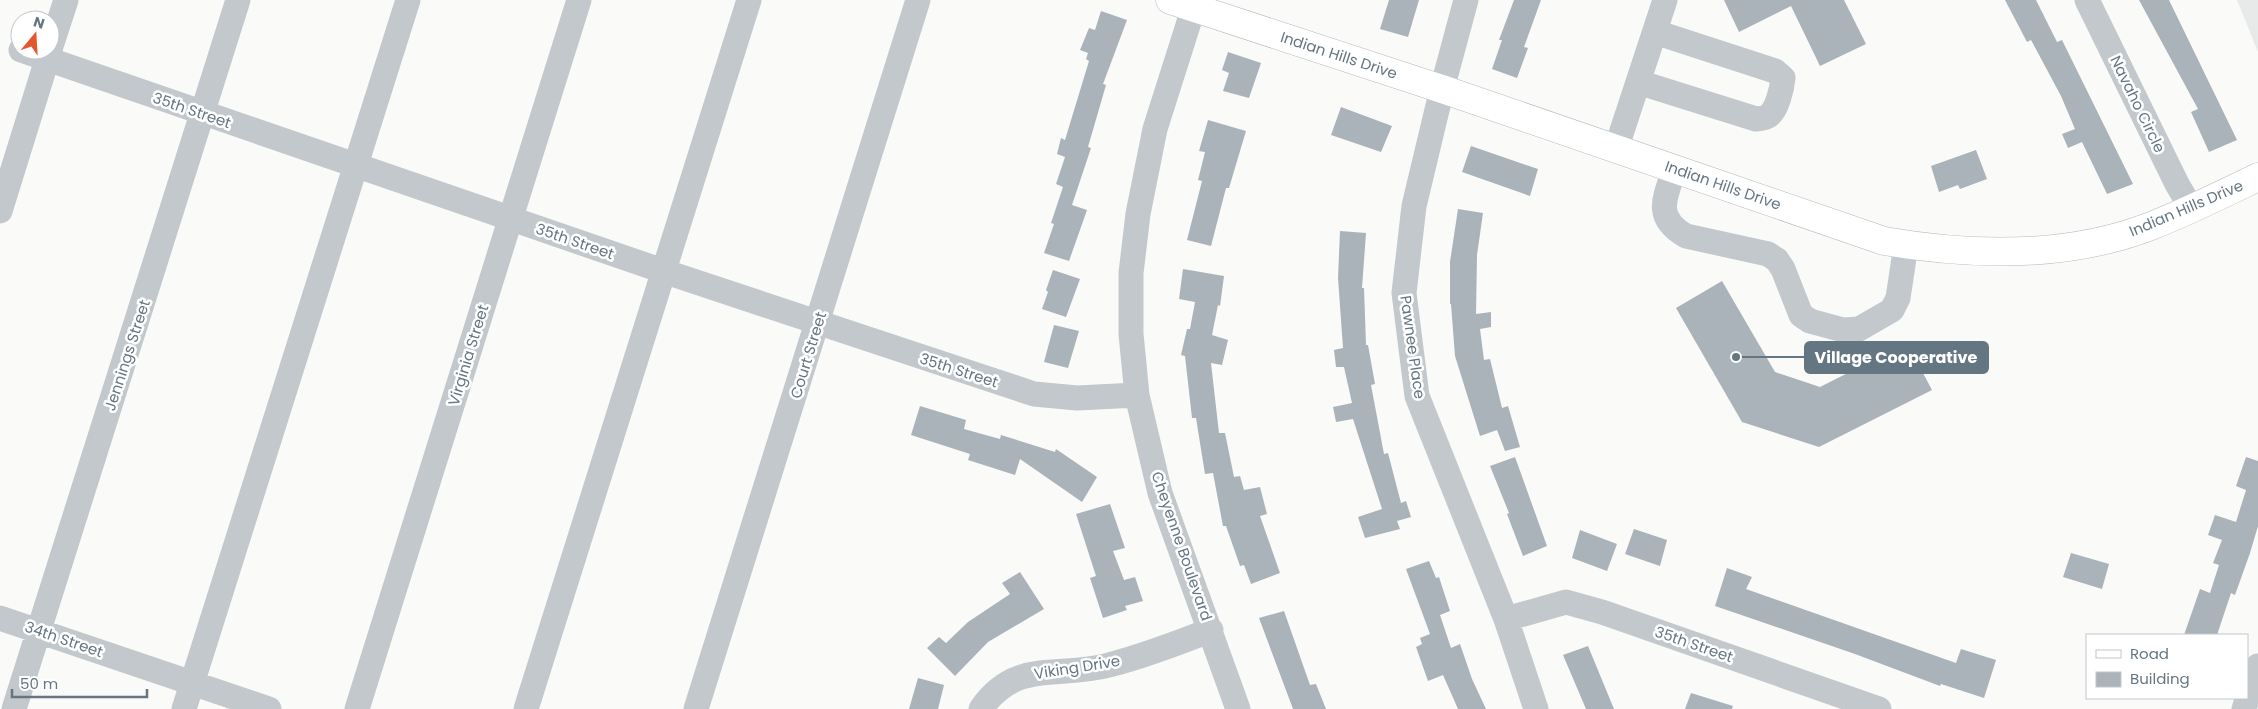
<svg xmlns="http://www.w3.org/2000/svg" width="2258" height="709" font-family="Poppins,sans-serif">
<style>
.built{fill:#e8e9e9}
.building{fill:#aab3b9}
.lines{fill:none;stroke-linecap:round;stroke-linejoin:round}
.major-casing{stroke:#b5babe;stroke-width:29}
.minor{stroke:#c3c8cc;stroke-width:25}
.major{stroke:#fff;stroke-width:28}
.labels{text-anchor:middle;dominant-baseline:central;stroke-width:5;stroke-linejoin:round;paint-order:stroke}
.street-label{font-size:15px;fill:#657683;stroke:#fff}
.leader{fill:none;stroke:#657683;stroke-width:2}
.callout-dot{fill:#657683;stroke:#fff;stroke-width:2}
.callout{fill:#657683;stroke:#657683;stroke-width:2}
.callout-label{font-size:16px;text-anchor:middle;font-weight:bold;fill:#fff}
</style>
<rect width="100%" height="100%" fill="#fafaf8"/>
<path class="built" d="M2237,0H2258V52Z"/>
<path class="building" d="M1389,0H1419L1408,37L1380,29Z
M1514,0H1541L1524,47L1528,48L1517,78L1492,69L1502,40H1499Z
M1724,0H1844L1866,44L1820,66L1791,6L1739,32Z
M2005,0H2036L2057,42L2062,40L2133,184L2107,194L2082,142L2068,148L2062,134L2075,129L2061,96L2031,40L2027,42Z
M2139,0H2169L2237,140L2209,152L2191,112L2198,109Z
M1101,11L1127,20L1103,84L1106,85L1088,147L1091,148L1072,205L1087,210L1069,261L1044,253L1054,224L1051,223L1063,187L1056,184L1065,157L1057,154L1061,138L1065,140L1089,61L1086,59L1088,53L1080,50L1089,28L1095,30Z
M1228,52L1261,63L1249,98L1223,91L1229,73L1222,70Z
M1341,107L1392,126L1381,152L1331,135Z
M1208,120L1246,131L1229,188H1226L1211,246L1187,240L1202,181L1198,180L1205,152L1199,151Z
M1471,146L1538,169L1530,196L1462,172Z
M1976,150L1987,179L1960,189L1958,185L1939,192L1931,166Z
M1458,209L1483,213L1477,255L1476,314L1491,312V327L1480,329L1484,360L1490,359L1502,408L1508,406L1520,447L1505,451L1497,430L1480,436L1455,356L1451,304H1450V262Z
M1340,231L1366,233L1362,288H1364L1366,345H1368L1375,384L1371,385L1384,454L1388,453L1401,503L1406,501L1411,517L1397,521L1400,529L1365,538L1358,517L1382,509L1353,419L1336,422L1333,407L1352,403L1344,367H1336L1334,350L1343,348L1338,278Z
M1183,269L1224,276L1220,306L1218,305L1212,335L1228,340L1222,365L1211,363L1219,433H1225L1234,477L1240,476L1244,490L1260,487L1267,514L1260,516L1280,573L1251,584L1244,565L1240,566L1226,526H1223L1213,473L1205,474L1196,418H1192L1185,356L1181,355L1187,329H1190L1195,302L1179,299Z
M1053,270L1080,279L1066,317L1042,309L1048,292L1046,290Z
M1722,281L1775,372L1820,387L1907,343L1932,390L1819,447L1742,422L1676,308Z
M1054,325L1079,331L1068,368L1044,362Z
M920,406L966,420L964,429L1000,439L1001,435L1055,452L1056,449L1097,477L1082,502L1020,459L1015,475L968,460L970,454L911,435Z
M1515,457L1547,546L1523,556L1507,514L1509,513L1490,466Z
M2246,457L2258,461V526L2250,553L2235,595L2231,593L2217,635H2184L2200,589L2210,593L2219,565L2213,563L2222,540L2208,535L2215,515L2236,522L2246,490L2236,486Z
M1110,504L1125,548L1113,551L1124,580L1135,577L1143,601L1125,606L1127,610L1103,618L1090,578L1096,576L1076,514Z
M1634,529L1667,540L1660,566L1625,554Z
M1580,530L1617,544L1607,571L1572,558Z
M2071,553L2109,564L2102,589L2063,577Z
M1429,561L1436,578L1439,577L1450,611L1440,615L1451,648L1460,644L1472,679L1486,709H1458L1443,675L1428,681L1416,647L1422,644L1420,638L1430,634L1406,569Z
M1727,568L1752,577L1746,589L1956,663L1961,649L1996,660L1984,698L1941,684L1940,686L1855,654L1715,606Z
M1020,572L1044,609L988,642L955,676L927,648L939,637L946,643L968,622L1010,594L1002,583Z
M1284,611L1310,685L1316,684L1326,709H1293L1259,618Z
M1588,646L1614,709H1586L1563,655Z
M918,678L944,685L938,709H909Z
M1691,693L1733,706L1732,709H1685Z"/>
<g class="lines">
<defs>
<path id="major" d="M1170,0L1442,89L1884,241C1972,256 2066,259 2151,226C2187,212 2223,194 2258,177"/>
</defs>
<use href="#major" class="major-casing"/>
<path class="minor" d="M1196,0L1155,129L1138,214L1131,273V334L1137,395L1160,493L1238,709
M1466,0L1442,89L1414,206L1404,293L1417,396L1506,619L1536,709
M2087,0L2177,184L2191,208
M50,49L66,0
M21,50L663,271L1034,394L1077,398L1137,395
M1638,82L1756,119C1760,118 1764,119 1768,116C1777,111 1782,88 1783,78L1775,71L1655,32
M1616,149L1665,0
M1675,169C1665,197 1653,217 1686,236L1768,254L1777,260L1783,269L1801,315L1810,321L1843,330L1859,329L1892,310L1898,298L1906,245
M0,211L50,50
M0,618L269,709
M1506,619L1566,602L1602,612L1879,709
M14,709L238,0
M184,709L408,0
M357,709L579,0
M526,709L749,0
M696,709L918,0
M981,709C1016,658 1059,679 1109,665C1144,656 1178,643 1211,630
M2244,709L2258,666"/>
<use href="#major" class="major"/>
</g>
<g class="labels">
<g class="street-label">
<text transform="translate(1339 55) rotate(18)">Indian Hills Drive</text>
<text transform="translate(2138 104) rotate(64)">Navaho Circle</text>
<text transform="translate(192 110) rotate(19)">35th Street</text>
<text transform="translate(1723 185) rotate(19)">Indian Hills Drive</text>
<text transform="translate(2186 208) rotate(-23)">Indian Hills Drive</text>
<text transform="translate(575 241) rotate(19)">35th Street</text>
<text transform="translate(1413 347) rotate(82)">Pawnee Place</text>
<text transform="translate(127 355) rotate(-72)">Jennings Street</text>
<text transform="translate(468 355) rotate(-73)">Virginia Street</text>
<text transform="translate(808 355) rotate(-73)">Court Street</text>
<text transform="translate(959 370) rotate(18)">35th Street</text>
<text transform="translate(1182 546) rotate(71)">Cheyenne Boulevard</text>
<text transform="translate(64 639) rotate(19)">34th Street</text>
<text transform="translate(1694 644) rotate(19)">35th Street</text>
<text transform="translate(1077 667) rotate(-9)">Viking Drive</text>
</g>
</g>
<path class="leader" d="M1736 357L1805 357"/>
<circle class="callout-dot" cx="1736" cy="357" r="5"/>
<rect class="callout" x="1805" y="342" width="183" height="31" rx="5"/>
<g class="callout-label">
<text x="1896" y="363">Village Cooperative</text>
</g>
<rect x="2086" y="634" width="162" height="65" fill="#ffffff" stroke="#c1c8cd"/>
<rect x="2096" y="650" width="25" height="8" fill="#ffffff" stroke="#c1c8cd"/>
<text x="2130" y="659" font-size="15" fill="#657683">Road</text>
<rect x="2096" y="672" width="25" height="15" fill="#aab3b9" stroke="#c1c8cd"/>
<text x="2130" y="684" font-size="15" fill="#657683">Building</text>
<g transform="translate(35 35) rotate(18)"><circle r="24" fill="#ffffff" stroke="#c1c8cd"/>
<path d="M0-4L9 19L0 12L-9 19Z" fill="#e4572e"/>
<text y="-8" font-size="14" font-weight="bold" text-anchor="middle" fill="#657683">N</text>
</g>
<path d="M12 689v8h135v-8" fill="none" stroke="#657683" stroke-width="2.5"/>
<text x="20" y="689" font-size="15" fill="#657683" stroke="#ffffff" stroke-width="4" paint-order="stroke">50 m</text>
</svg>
